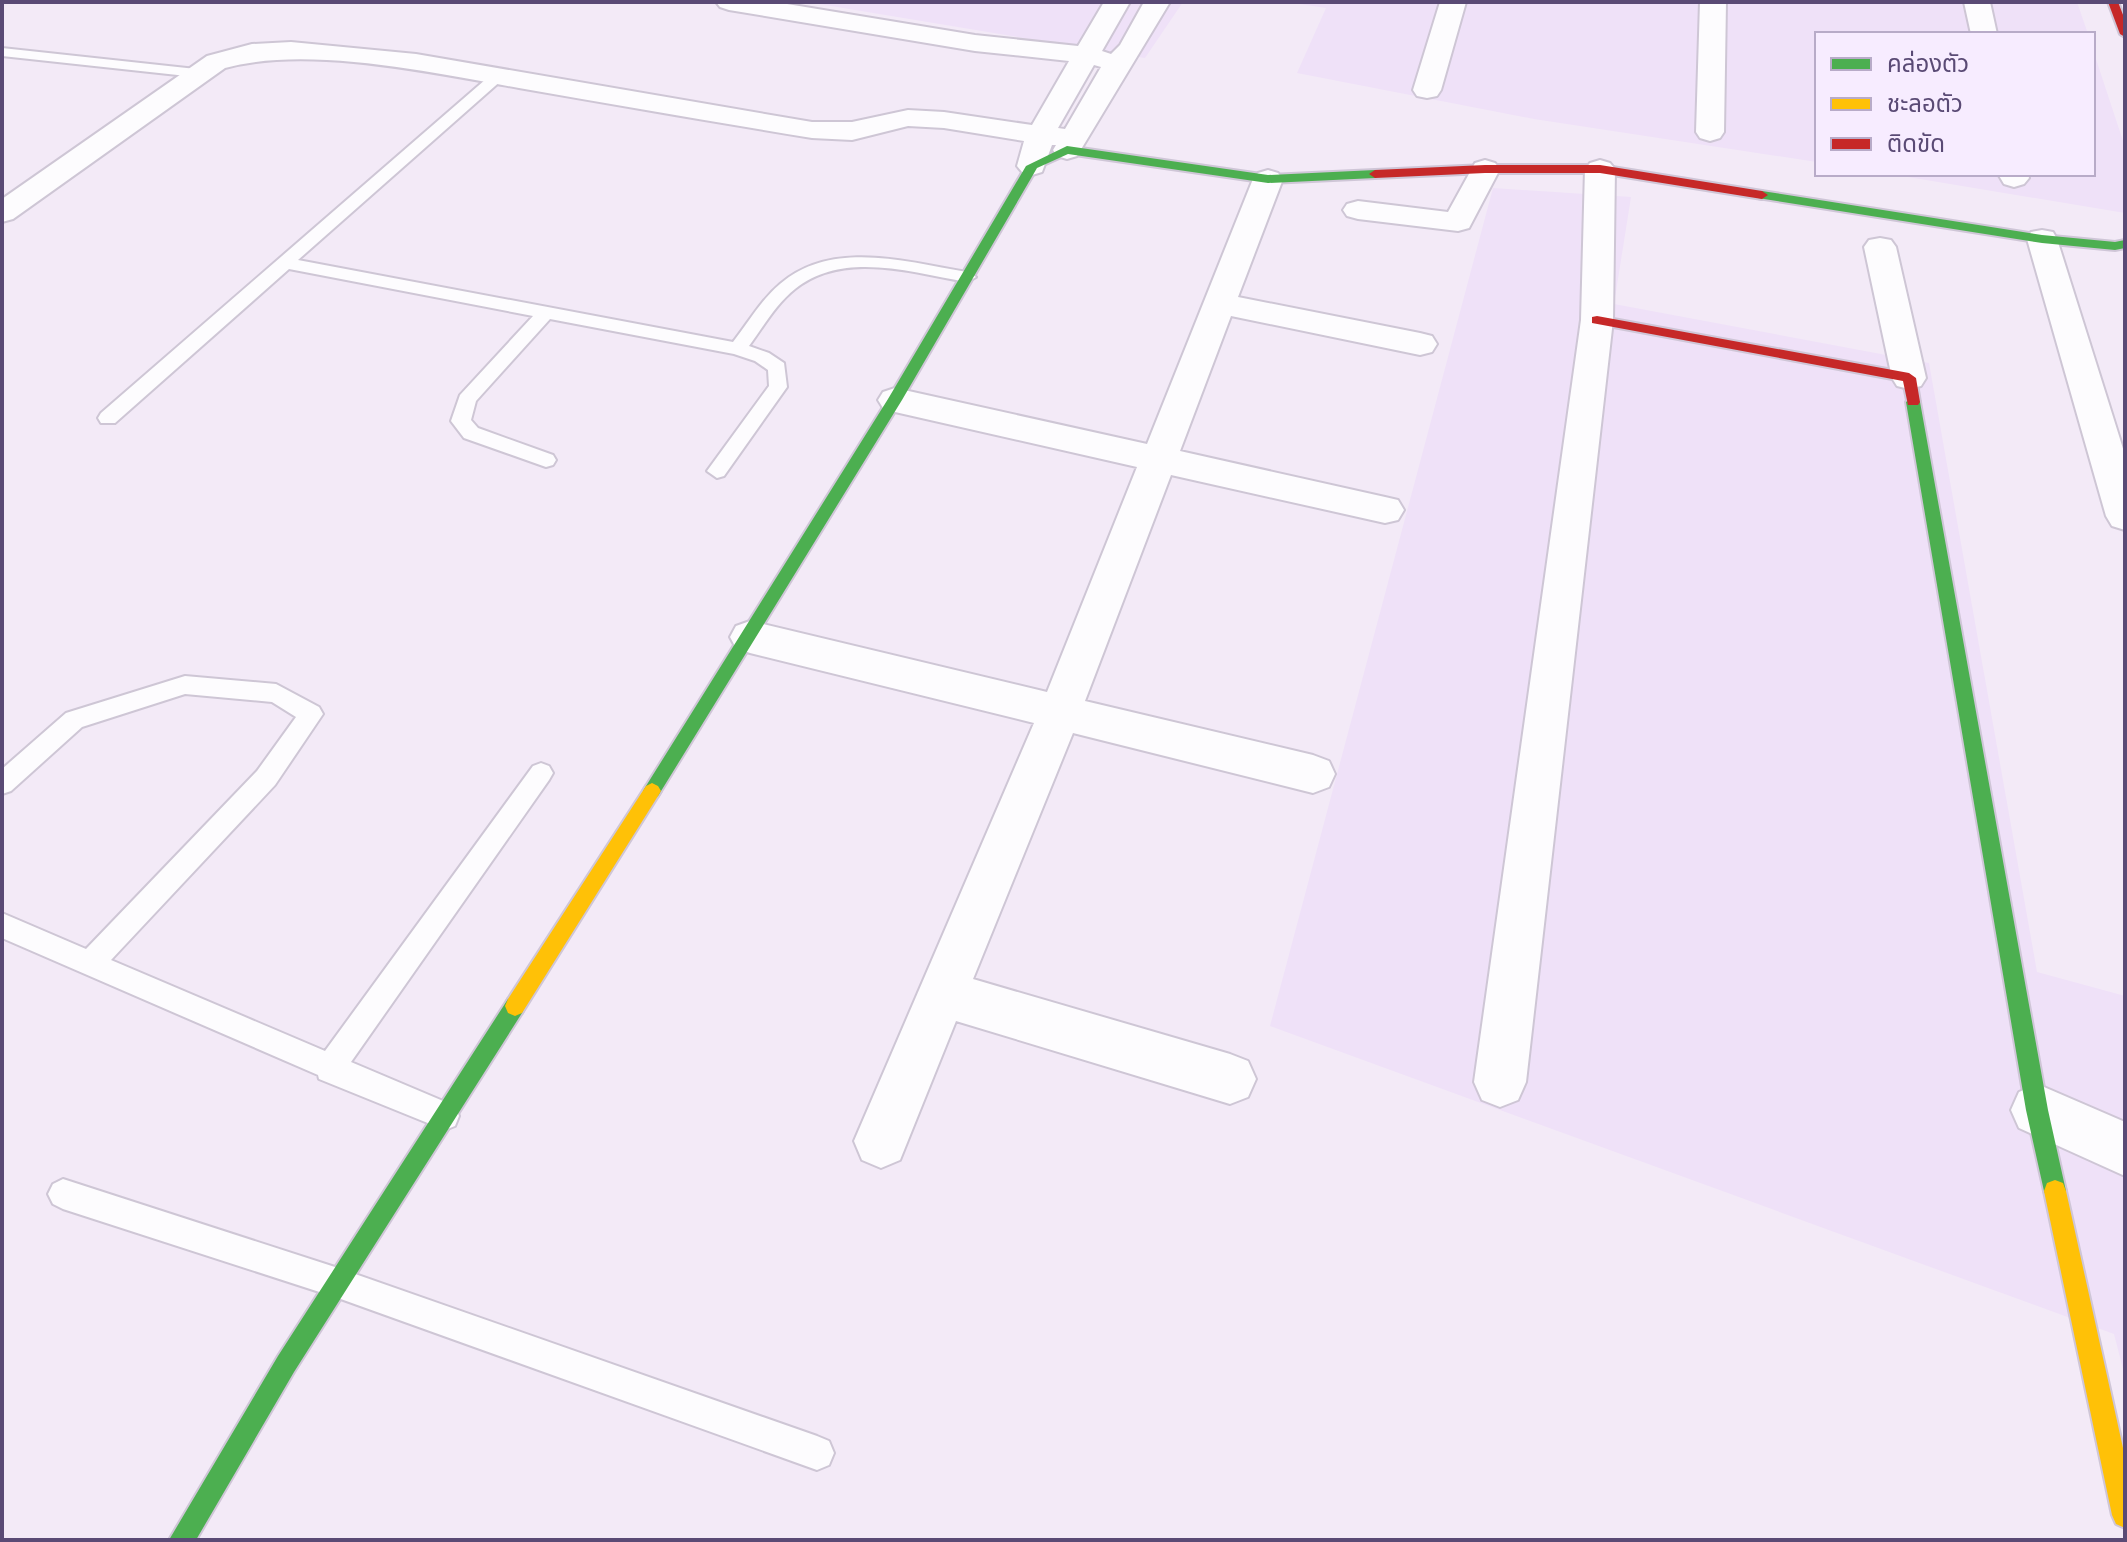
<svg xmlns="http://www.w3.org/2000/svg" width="2127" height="1542" font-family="'Varela Round','Noto Sans Thai',sans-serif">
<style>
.residential{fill:#efe1f8}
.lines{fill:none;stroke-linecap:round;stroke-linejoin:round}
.lane-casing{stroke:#cec6d5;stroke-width:4}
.street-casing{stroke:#cec6d5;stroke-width:4}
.fast-casing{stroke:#cfc6d7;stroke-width:4}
.slow-casing{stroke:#cfc6d7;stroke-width:4}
.jam-casing{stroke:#cfc6d7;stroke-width:4}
.lane{fill:#fdfcfe;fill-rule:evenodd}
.street{fill:#fdfcfe;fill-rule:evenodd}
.fast{fill:#4caf50;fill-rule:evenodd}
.slow{fill:#ffc107;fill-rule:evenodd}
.jam{fill:#c62828;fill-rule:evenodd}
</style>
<rect width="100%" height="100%" fill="#f3eaf7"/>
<path class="residential" d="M807,2H1183L1145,58Z
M1286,2H2077L2088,34H1817V162L1534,119L1297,73L1326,8Z
M2093,50L2125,147V213L1890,174H2093Z
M1493,188L1631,197L1614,304L1929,363L2037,972L2125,996V1377L2114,1334L1270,1026Z"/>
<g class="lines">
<defs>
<path id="lane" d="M2,48L196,69L203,73L196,77L2,56Z
M498,72L505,76L503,79L298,260L733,342C748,323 761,300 780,284C832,239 907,262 967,272L976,277L967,282C912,273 844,250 795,289C776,304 763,327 749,346L769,353L784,363L787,387L724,476L717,478L707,471L769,386L768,370L755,361L734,354L550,319L476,401L471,420L478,428L553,455L556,460L553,465L546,467L464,438L451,421L460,395L533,316L289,269L115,423H101L98,418L101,413L493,73Z
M185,676L276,684L319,707L323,714L275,785L111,960L325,1051L533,766L541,763L549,766L553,773L549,780L351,1062L455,1106L459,1116L455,1126L445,1130L319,1079L318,1075L2,938V913L86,949L257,771L296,717L272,702L185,694L82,727L11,791L2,794V769L66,713Z
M63,1179L338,1268L817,1436L829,1441L834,1453L829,1465L817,1470L338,1298L63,1209L53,1204L48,1194L53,1184Z"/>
<path id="street" d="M716,2H775L975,35L1078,46L1104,2H1130L1102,51L1111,54L1120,45L1144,2H1170L1077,156L1067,159L1057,156L1053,150L1056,145H1052L1042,172L1032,175L1022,172L1017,166L1024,141L944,128L908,126L852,140L812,138C714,122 617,105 519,88C434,73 308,45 225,68L13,219L2,222V199L207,56L252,44L291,42L416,54L812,122H852L908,110L944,112L1032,125L1069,61L975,51L729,10L720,7ZM1094,65L1101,67L1065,129L1058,128Z
M1440,2H1466L1441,90L1437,96L1427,98L1417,96L1413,90Z
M1700,2H1726L1724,132L1720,138L1710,141L1700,138L1696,132Z
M1964,2H1990L1997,34H1971Z
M1485,160L1495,163L1500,169L1469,228L1458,231L1358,219L1347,216L1343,210L1347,204L1358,201L1448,212L1475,163Z
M1600,160L1610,163L1615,169L1613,320L1526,1082L1518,1100L1500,1107L1482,1100L1474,1082L1581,320L1585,169L1590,163Z
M1268,170L1278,173L1283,179L1238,297L1420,333L1432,336L1437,344L1432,352L1420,355L1231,316L1180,451L1385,497L1398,500L1404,510L1398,520L1385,523L1171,475L1085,701L1313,755L1329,761L1335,774L1329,787L1313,793L1073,733L973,979L1230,1054L1248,1061L1256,1079L1248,1097L1230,1104L956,1021L900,1160L881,1168L862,1160L854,1141L1034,723L750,653L736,648L730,637L736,626L750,621L1047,692L1137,467L895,412L883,408L878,400L883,392L895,388L1147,444L1253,179L1258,173Z
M1998,174H2028L2029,178L2024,184L2014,187L2004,184Z
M2042,230L2053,232L2057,239L2125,455V530L2112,526L2106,516L2027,239L2031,232Z
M1880,238L1891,240L1896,247L1926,378L1921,386L1909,389L1897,386L1892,378L1864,247L1869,240Z
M2037,1084L2125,1122V1176L2019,1128L2011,1110L2019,1092Z"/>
<path id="fast" d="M1067,146L1268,175L1375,170L1381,174L1375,178L1268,183L1068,154L1037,168L902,400L658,796L652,799L646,796L643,791L646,786L888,399L1026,166Z
M1762,191L2042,235L2115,242L2125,240V248L2115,250L2042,243L1758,198L1756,195Z
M1913,397L1920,402L2048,1110L2066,1191L2063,1199L2055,1202L2047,1199L2044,1191L2026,1110L1906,402Z
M515,996L522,999L525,1006L522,1013L294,1372L196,1540H169L278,1356L508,999Z"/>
<path id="slow" d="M652,783L658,786L661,791L658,796L522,1013L515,1016L508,1013L505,1006L508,999L646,786Z
M2055,1180L2063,1183L2066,1191L2125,1457V1528L2116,1524L2112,1515L2044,1191L2047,1183Z"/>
<path id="jam" d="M2108,2H2118L2125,20V37L2120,34Z
M1485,165H1600L1762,191L1768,195L1762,199L1600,173H1485L1375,178L1369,174L1375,170Z
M1597,316L1909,373L1916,378L1920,402L1918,405H1908L1903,381L1592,323V317Z"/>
</defs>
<use href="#lane" class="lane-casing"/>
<use href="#street" class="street-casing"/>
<use href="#fast" class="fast-casing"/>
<use href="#slow" class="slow-casing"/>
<use href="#jam" class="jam-casing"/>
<use href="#lane" class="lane"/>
<use href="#street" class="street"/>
<use href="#fast" class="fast"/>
<use href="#slow" class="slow"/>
<use href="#jam" class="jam"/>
</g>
<rect width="2127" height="1542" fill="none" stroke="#5a4a75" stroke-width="8"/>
<rect x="1815" y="32" width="280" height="144" fill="#f7ecff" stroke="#b8abc8" stroke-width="2"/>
<rect x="1831" y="58" width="40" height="12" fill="#4caf50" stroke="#b8abc8" stroke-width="2"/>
<text x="1887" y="72" font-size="24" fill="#5a4a75">คล่องตัว</text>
<rect x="1831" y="98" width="40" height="12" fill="#ffc107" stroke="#b8abc8" stroke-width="2"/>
<text x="1887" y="112" font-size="24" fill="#5a4a75">ชะลอตัว</text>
<rect x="1831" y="138" width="40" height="12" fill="#c62828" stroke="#b8abc8" stroke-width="2"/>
<text x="1887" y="152" font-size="24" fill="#5a4a75">ติดขัด</text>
</svg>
